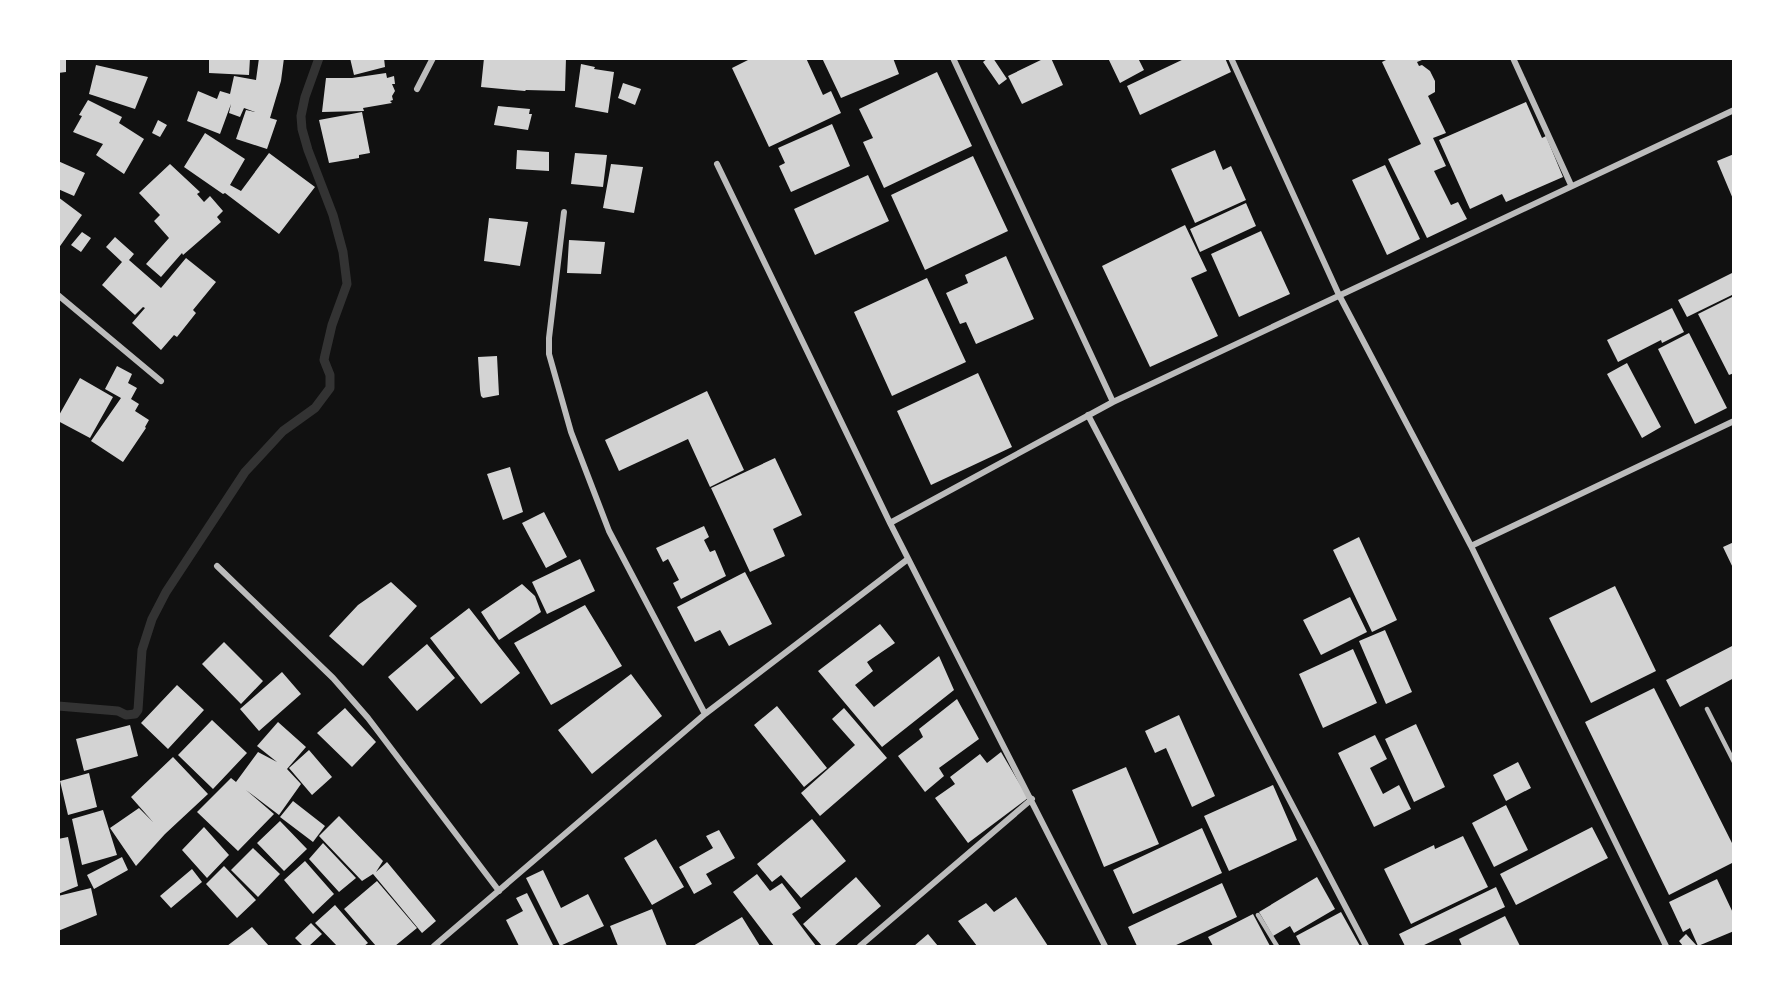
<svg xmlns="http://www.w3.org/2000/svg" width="1792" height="1005" font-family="'PT Sans Narrow',sans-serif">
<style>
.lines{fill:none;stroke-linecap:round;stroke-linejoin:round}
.stream{stroke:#333;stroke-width:9}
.building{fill:#d3d3d3}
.service{stroke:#bcbcbc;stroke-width:4.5}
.minor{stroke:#bcbcbc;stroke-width:6}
</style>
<rect width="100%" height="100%" fill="#111"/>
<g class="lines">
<path class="stream" d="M58,706L118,711L126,715L135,714L138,710L142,650L152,619L166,592L245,472L283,431L315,408L330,388V375L324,360L325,355L332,325L347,284L343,252L333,215L308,150L302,129L301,116L305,97L319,58"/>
</g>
<path class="building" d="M58,58H66V72L58,73Z
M209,58H250L249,75L209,73Z
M259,58H284L281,81L270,118L277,120L267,149L236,139L246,110L255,112L244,108L240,117L229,113L231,104L220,134L187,121L198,91L217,99L220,91L230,94L234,76L256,80Z
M350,58H384L385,67L354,75Z
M484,58H566L565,91L526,90L525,91L481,87Z
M752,58H806L823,95L831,91L841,113L769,147L732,68Z
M822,58H893L899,74L841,98Z
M988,58H993L1007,79L999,85L983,62Z
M1045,58H1051L1063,85L1022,104L1008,76Z
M1108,58H1138L1144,70L1120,83Z
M1186,58H1225L1231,72L1140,115L1127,86Z
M1390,58H1427L1417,62L1419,66L1422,65L1430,71L1435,81V92L1428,96L1446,133L1433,138L1446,166L1434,171L1451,205L1458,202L1467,219L1427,238L1388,159L1421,144L1382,62Z
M581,64L595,67L594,69L614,72L608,113L575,107Z
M96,65L148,77L135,109L89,94Z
M937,72L972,146L884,188L863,142L873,138L859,109Z
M386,73L387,78L394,76L395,84H392L395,91L392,96L393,100L390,101L392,103L363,108L364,111L322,112L326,78H352Z
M623,83L641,89L635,105L618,98Z
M88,100L122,117L119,123L144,139L124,174L96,155L103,144L73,132L82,116L79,115Z
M1526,102L1542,138L1546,136L1563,177L1506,202L1502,194L1470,209L1439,140Z
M498,106L530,109L529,114H532L528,130L494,125Z
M362,112L370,153L359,155V158L329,163L319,120Z
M158,120L167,125L160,137L152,133Z
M832,124L850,166L791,192L779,166L785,163L778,148Z
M205,133L245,159L230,185L241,191L269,153L315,187L279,234L225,193L223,194L184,167Z
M517,150L549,152V171L516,169Z
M1215,150L1223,170L1231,166L1246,200L1195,223L1171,169Z
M575,153L607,155L603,187L571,184Z
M1734,154V199H1733L1717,161Z
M973,156L1008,231L925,270L891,195Z
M58,161L85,173L74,196L58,189Z
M170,164L200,192L197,194L204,202L210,196L223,211L217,217L221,222L183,255L182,253L161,277L146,264L169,238L154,221L160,215L139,193Z
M611,164L643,167L634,213L603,208Z
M1385,165L1420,239L1387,255L1352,180Z
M868,175L889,221L815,255L794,209Z
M58,197L82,215L58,249Z
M1246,203L1256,226L1200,252L1190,229Z
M489,218L528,222L520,266L484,261Z
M1185,225L1207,271L1191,278L1218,336L1150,367L1102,266Z
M1261,231L1290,294L1239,317L1211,254Z
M82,232L91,238L81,252L71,245Z
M115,237L134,254L129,260L161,288L186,258L216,282L193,310L196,313L177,337L174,335L161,350L132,323L145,308L143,307L135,315L102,285L122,262L106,247Z
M569,240L605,242L601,274L567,273Z
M1006,256L1034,319L976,344L966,322L960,324L946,293L968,283L965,275Z
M1734,272V294L1687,317L1678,300Z
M927,278L966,362L892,396L854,312Z
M1734,296V373L1729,375L1698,314Z
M1672,308L1684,332L1662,343L1661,340L1618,362L1607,340Z
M1689,333L1727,408L1695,424L1658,349Z
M497,356L499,395L483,398L481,396L480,390L478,357Z
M1627,363L1661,427L1642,438L1607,374Z
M117,366L132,374L128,383L137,388L131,399L139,404L135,411L149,420L145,427L146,428L123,462L91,441L121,398L105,389Z
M978,373L1012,447L931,485L897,411Z
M80,378L113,397L90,438L58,421V417Z
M707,391L744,470L710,487L688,439L619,471L605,440Z
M775,458L802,515L773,529L785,556L750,572L711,488Z
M510,467L523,512L503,520L487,474Z
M544,512L567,557L546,568L522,523Z
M704,526L709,537L704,540L710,552L715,550L726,576L681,599L673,583L679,580L668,559L663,562L656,548Z
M1359,537L1397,620L1372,632L1333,550Z
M1734,542V570L1723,547Z
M580,559L595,591L547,614L532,582Z
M745,572L772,624L729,646L720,630L695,642L677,607Z
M391,582L417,606L363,666L329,636L358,605Z
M522,584L535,596L541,612L499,640L481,612Z
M1615,586L1656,671L1591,703L1549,618Z
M1350,597L1367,632L1321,655L1303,620Z
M585,605L622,666L551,705L514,643Z
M469,608L520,673L481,704L430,638Z
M880,624L895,643L867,662L873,671L855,685L874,707L939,656L954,690L882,747L818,671Z
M1385,630L1412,692L1386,704L1359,641Z
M224,642L263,681L241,704L202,664Z
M427,644L455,678L417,711L388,677Z
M1734,645V678L1680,707L1666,680Z
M1353,649L1377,703L1323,728L1299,674Z
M282,672L301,694L259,731L240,709Z
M631,674L662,716L592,774L558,730Z
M177,685L204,710L168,749L141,723Z
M1654,688L1734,847V862L1669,895L1585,722Z
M957,699L979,739L939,768L944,776L925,792L898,756L923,737L919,729Z
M777,706L827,768L804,787L754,725Z
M345,708L376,742L352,767L317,733Z
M844,708L887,758L820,816L801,793L855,745L832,719Z
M1179,715L1215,796L1192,807L1166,748L1155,753L1145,731Z
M212,720L247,753L213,789L178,755Z
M278,722L306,747L287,769L301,784L279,815L246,790L274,814L238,851L197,812L231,778L236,782L258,752L277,762L257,746Z
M1416,724L1445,787L1414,802L1385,739Z
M130,725L138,756L84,771L76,739Z
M1375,735L1387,759L1370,768L1383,794L1399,785L1411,809L1374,827L1338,753Z
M309,750L332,777L312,795L289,768Z
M1001,752L1028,798L968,843L935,798L955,784L950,777L980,754L987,763Z
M173,757L208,794L165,834L136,866L110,828L139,808L153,822L131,797Z
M1518,762L1531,788L1506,801L1493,775Z
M1126,767L1159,844L1104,867L1072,790Z
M89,773L97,807L68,815L60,781Z
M1273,785L1297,840L1229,871L1204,816Z
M293,801L325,826L313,842L280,817Z
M1506,805L1528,850L1494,867L1472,823Z
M103,810L117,855L82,865L72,819Z
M339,816L383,861L376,872L387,862L436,921L422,933L373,874L362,881L319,836Z
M812,819L846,861L801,898L781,875L772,882L757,864Z
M280,821L307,849L284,871L257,843Z
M204,827L229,855L207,878L182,850Z
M1592,827L1608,858L1516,905L1500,874Z
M1202,828L1222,873L1133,914L1113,870Z
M719,830L735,858L706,874L712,884L694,894L679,867L713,848L706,836Z
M1463,836L1488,887L1411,924L1384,869L1434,845L1435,849Z
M68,837L78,886L58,894V839Z
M656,839L684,887L652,905L624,858Z
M323,843L356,878L339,892L309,859Z
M253,848L280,874L258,897L231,870Z
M122,857L128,870L94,889L87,875Z
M305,861L334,894L313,914L284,880Z
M224,866L256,900L237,918L206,884Z
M192,869L202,882L171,908L160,896Z
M543,870L561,908L588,894L604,926L560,946L526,878Z
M757,874L770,891L782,883L801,908L792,914L816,946H774L733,892Z
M856,877L881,906L834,946H822L803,924Z
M1317,877L1335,909L1294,933L1290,926L1273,936L1259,912Z
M1717,879L1734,915V931L1698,946L1690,928L1683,932L1669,902Z
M377,881L417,928L395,946H376L344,909Z
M1222,883L1237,917L1174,946H1137L1128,927Z
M1496,887L1505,907L1422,946H1405L1399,934Z
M91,888L97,915L58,931V896Z
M527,893L553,945L551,946H519L506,920L523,911L516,898Z
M1016,897L1048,946H977L958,921L986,903L994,912Z
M335,905L368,943L364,946H337L315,923Z
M652,909L667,946H618L610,926Z
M1341,912L1360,946H1301L1296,936Z
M1253,914L1270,946H1213L1208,937Z
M1505,916L1520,946H1462L1459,939Z
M742,917L760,946H693Z
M311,923L322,934L309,946H303L295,938Z
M252,927L269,946H227Z
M928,934L938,946H914Z
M1686,934L1697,946H1683L1679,941Z"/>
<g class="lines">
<path class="service" d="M1707,709L1734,762
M1258,915L1277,946"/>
<path class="minor" d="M953,58L1113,402
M1231,58L1339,295L1471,546L1666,946
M1513,58L1571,185
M417,89L433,58
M717,164L890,523L1105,946
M564,212L549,338V354L571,432L609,531L705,714
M58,295L161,381
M1088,415L1366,946
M890,523L1113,402L1734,110
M1471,546L1734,421
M217,566L333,678L368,718L499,891
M434,946L705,714L908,559
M860,946L1032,799"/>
</g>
<rect width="1792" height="1005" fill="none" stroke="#ffffff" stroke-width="120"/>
</svg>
